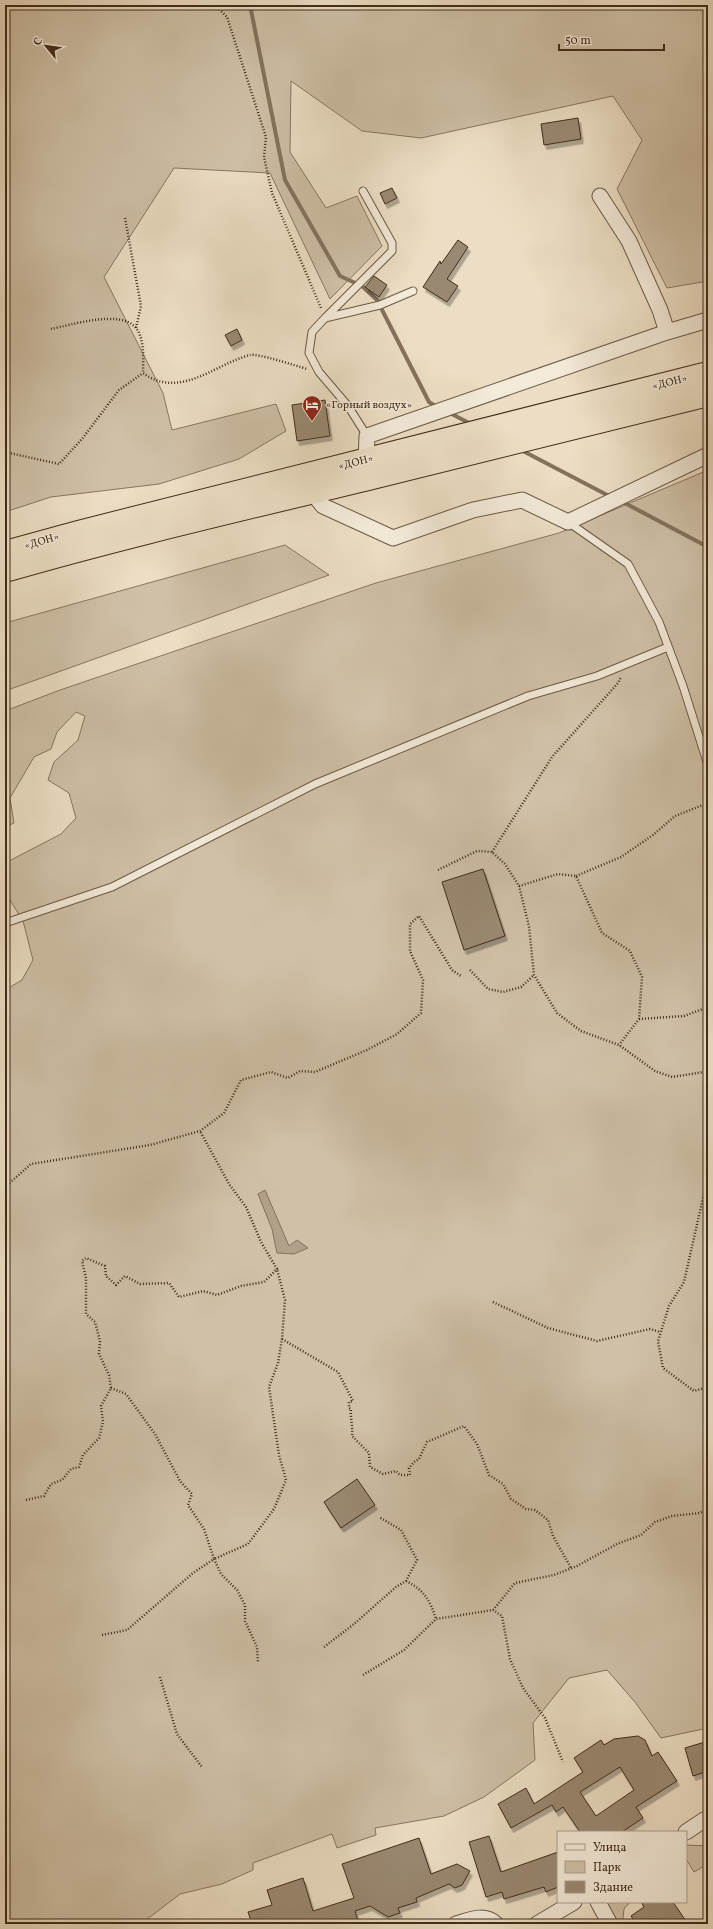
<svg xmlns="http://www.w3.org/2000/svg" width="713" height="1929" font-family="Vollkorn,serif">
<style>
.green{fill:#cfc0a7;stroke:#887660}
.water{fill:#b2a18a;stroke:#85725d}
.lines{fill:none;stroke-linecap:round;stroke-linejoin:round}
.stream{stroke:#85725d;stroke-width:4}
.building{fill:#9a8972;stroke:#412c1a;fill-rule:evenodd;filter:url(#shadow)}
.service-casing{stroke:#6c5844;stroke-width:9}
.minor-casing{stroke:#6c5844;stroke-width:17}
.trunk-casing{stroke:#412c1a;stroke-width:24}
.path{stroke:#412c1a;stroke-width:2.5;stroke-dasharray:1 2;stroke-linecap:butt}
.service{stroke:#f3ead9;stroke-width:7}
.minor{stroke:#f3ead9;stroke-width:15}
.trunk{stroke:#ecdec4;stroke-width:22}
.labels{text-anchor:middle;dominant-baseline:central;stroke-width:3;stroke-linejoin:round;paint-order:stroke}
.street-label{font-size:11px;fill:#412c1a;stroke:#f3ead9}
.poi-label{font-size:11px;fill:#412c1a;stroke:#f3ead9;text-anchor:start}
</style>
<defs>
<filter id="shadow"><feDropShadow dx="2.5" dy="4.5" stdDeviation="0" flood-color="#0004"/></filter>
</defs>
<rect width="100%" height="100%" fill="#ecdec4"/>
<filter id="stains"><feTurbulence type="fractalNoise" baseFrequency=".005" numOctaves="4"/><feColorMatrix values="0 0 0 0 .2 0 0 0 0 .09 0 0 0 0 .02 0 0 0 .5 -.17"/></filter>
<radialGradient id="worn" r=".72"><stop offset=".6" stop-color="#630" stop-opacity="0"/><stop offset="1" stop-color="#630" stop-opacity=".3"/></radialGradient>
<path class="green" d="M5,5H708V281L667,288L617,189L642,140L613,96L421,138L362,131L291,81L290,152L326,208L357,196L382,246L330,299L270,173L174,168L104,277L163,393L172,430L276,404L286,431L239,459L159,484L51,497L5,512Z
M708,470V1728L661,1738L635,1702L607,1670L569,1678L533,1723L535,1760L484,1797L444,1816L375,1828L376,1835L337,1848L332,1834L253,1863V1870L222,1884L180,1894L141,1924H5V990L22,980L33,960L23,921L8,897L5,895V869L9,861L61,834L76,818L69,793L48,780L54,762L78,740L85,716L76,712L57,732L51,749L34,757L10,798L14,823L5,827V711L60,690L376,583L559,533Z
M285,545L329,575L5,691V623Z
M686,1845L708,1846V1864L694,1872L686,1859Z
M607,1902H630L624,1909L623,1918L628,1924H614L604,1908Z"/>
<path class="water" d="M265,1190L289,1246L297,1240L308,1248L294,1254L277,1253L272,1229L258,1194Z"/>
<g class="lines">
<path class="stream" d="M250,5L285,180L340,276L362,286L377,300L429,402L437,407
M448,412L471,424
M521,450L611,497
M621,501L708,547"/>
</g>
<path class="building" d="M578,118L581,139L544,145L541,124Z
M392,188L397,198L385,204L380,193Z
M458,240L468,247L447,279L458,286L447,302L423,287L440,261L441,264Z
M374,276L387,285L379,297L365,287Z
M237,329L242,340L231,346L225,335Z
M325,400L330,436L297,441L292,405Z
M483,869L505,936L464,950L442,882Z
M357,1479L375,1505L341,1528L324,1502Z
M638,1736L645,1740L652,1756L658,1752L677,1781L636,1807L643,1818L622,1832H580L563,1807L556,1812L552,1805L511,1828L498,1804L526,1788L534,1804L583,1772L574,1758L601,1740L604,1745L614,1739ZM620,1767L634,1790L596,1816L580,1792Z
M708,1741V1771L693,1776L685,1748Z
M489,1836L501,1872L558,1852V1887L546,1892L544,1887L504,1899L502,1892L486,1897L469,1842Z
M419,1838L431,1874L457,1864L470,1871L462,1885L455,1888L449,1884L416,1898L417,1902L398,1908L400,1913L388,1917L370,1906L355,1911L359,1924H252L248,1912L272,1905L267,1890L303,1878L313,1911L354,1898L342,1864Z
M641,1902H673L688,1924H655L652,1919L645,1924H636L631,1916L644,1907Z"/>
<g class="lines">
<defs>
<path id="service" d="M325,318L392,251V243L363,191
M367,436L348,406L319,372L309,353L312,332L325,318L380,305L413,291
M568,522L628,564L659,622L683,686L708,765
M5,923L112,887L315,784L528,696L597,676L668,647"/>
<path id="minor" d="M600,196L629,241L660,310L667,332
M366,460L367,436L667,332L708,320
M311,491L323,506L393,538L473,510L522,500L568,522L708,455
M686,1832L704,1820H708
M598,1902L610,1924
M456,1924C470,1920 484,1913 496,1924
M537,1924L574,1902"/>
<path id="trunk" d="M5,552L78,532L708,373
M5,571C126,536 249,508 372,478C484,451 596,423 708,395"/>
</defs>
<use href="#service" class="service-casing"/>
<use href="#minor" class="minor-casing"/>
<use href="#trunk" class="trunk-casing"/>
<path class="path" d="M215,5L227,17L266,137L264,157L272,193L321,308
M125,218L141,306L136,328
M51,329C71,325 121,309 136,328C145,340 143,359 143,373C180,400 215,364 250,355C257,353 297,366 307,369
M5,452L59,464L82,439L119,390L143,373
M492,852L552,757L618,683L621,677
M438,870L477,851L492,852L505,864L519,886L529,926L534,975L557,1013L581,1031L619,1045L655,1071L672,1077L704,1072L708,1074
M576,876L621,857L653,835L675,816L708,803
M519,886L558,874L576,876L602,933L630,951L642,977L639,1019L619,1045
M470,970L488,989L503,992L521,987L534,975
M639,1019L684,1016L708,1007
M5,1187L31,1164L150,1145L200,1131L224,1113L241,1080L271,1072L288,1078L300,1071L315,1072L367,1050L397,1034L421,1013L423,980L410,951V924L419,916L452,970L461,976
M708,1188L705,1189L684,1282L669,1306L658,1341L663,1368L694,1391L708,1387
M493,1302L548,1328L597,1341L650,1329L660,1332
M282,1339L338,1372L353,1401L349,1402V1408L351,1409C350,1417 353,1425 352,1436L369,1453L370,1467L383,1474L396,1471L400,1475H410L409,1468L414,1462L419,1459L427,1442L464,1426L477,1444L489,1475L503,1484L511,1499L526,1509L535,1510L548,1520L553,1536L571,1568
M111,1388L126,1394L155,1434L180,1481L192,1494L188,1505L204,1529L214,1559L248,1544L274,1509L286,1480L279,1455L269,1387L278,1363L282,1339L285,1300L277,1269
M26,1500L44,1496L51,1484L62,1480L71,1469L79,1467L83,1455L99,1438L103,1422L101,1406L111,1388L109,1375L99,1354L100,1341L95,1322L86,1314V1278L82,1261L86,1258L105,1266L106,1276L116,1285L125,1276L140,1284L169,1283L179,1297L203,1291L217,1295L241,1286L264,1282L277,1269L261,1242L246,1207L229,1184L200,1131
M406,1581C424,1590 430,1600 436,1619
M493,1610L515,1583L554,1575L577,1566L617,1544L641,1535L655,1522L672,1516L700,1513L708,1508
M102,1635L127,1630L193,1573L214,1559L221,1574L237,1590L245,1605V1621L257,1647L258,1663
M324,1647L354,1624L396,1587L406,1581L417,1560L401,1530L379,1517
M363,1675L404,1650L436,1619L493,1610L502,1616L510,1659L523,1688L545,1718L563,1762
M160,1677L177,1734L202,1767"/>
<use href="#service" class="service"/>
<use href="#minor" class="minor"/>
<use href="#trunk" class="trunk"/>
</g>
<defs>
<symbol id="hotel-pin" viewBox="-11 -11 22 30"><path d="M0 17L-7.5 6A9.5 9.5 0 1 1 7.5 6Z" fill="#8f2418" stroke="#f3ead9"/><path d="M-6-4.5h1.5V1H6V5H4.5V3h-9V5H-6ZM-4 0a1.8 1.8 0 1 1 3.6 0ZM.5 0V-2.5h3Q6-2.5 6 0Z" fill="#fff"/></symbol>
</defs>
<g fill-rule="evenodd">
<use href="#hotel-pin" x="301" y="394" width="22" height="30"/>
</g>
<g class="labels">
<g class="street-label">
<text transform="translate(670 383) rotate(-14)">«ДОН»</text>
<text transform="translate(356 463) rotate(-14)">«ДОН»</text>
<text transform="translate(42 542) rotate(-16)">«ДОН»</text>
</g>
<g class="poi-label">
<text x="326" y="405">«Горный воздух»</text>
</g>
</g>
<rect width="713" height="1929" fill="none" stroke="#ecdec4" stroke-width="20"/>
<rect x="6" y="6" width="701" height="1917" fill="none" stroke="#412c1a" stroke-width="2"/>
<rect x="10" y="10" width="693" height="1909" fill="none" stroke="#412c1a"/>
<rect x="557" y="1831" width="130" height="72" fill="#f3ead9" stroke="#ac9e8d"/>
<rect x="565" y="1844" width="20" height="6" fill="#f3ead9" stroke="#ac9e8d"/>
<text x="593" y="1851" font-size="12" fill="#412c1a">Улица</text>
<rect x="565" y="1861" width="20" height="12" fill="#cfc0a7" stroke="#ac9e8d"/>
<text x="593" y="1871" font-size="12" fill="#412c1a">Парк</text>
<rect x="565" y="1881" width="20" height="12" fill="#9a8972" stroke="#ac9e8d"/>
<text x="593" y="1891" font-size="12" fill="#412c1a">Здание</text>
<g transform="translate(46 46) rotate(299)" stroke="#f3ead9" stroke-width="3" paint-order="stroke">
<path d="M0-3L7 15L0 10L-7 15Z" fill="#412c1a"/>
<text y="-6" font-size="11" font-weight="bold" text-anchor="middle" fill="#412c1a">С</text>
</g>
<path d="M559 44v6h105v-6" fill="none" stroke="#412c1a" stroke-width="2"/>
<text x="565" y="44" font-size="12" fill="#412c1a" stroke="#f3ead9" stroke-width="3" paint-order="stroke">50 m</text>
<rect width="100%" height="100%" filter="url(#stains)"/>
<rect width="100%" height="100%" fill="url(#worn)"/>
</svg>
